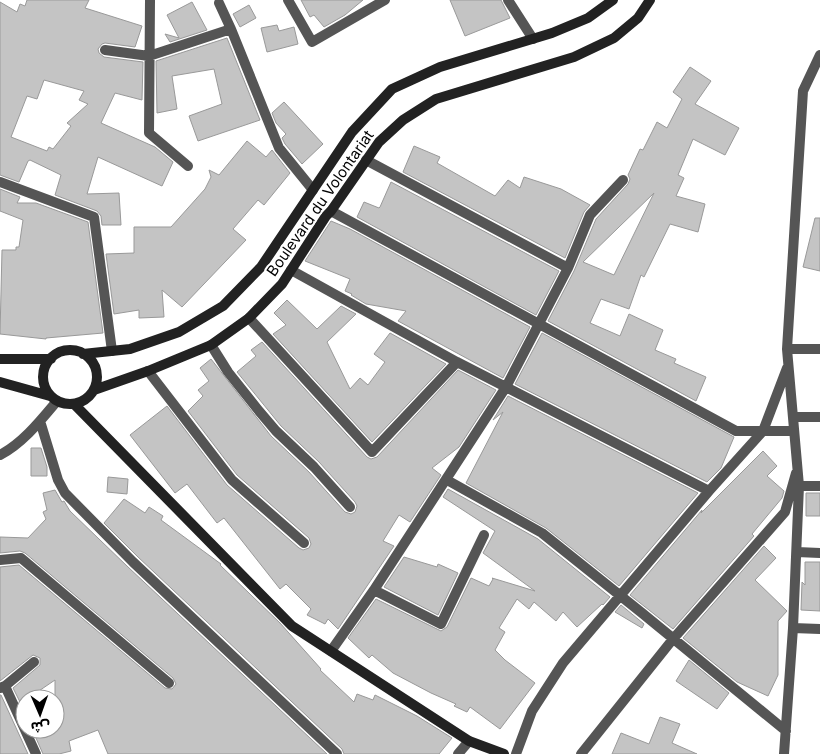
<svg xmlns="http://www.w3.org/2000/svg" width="820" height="754" font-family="Inter,'Noto Sans Arabic',sans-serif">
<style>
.building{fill:#c4c4c4;stroke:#999;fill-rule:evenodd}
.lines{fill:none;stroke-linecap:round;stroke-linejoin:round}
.street{stroke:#555;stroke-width:10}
.secondary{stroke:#222;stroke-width:10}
.labels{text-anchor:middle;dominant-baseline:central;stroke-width:4;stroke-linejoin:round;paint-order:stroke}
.street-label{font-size:15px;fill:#000;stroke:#fff}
</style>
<rect width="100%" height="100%" fill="#fff"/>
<path class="building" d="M27,0H89L85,8L142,26L135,47L105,43L102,44L98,49L99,53L104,57L143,62L142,100L115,93L101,123L155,147L173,162L162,186L98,157L87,194L119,193L121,225H102L101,216L97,211L55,195L61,175L30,160L28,161L19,182L0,175V2L17,12L20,4L25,6ZM44,80L84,91L79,100L88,104L67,123L71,126L53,149L49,147L47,151L11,137L27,96L37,99Z
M301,0H363L345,15L324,27L314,15L310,17Z
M450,0H501L510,18L465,36Z
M192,2L207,30L170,42L165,34L179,38L167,15Z
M249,5L256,18L240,27L233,14Z
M277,25L279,31L294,27L298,44L267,52L261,28Z
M227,38L260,120L198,141L189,116L222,104L214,69L172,76L177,109L157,113L156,61Z
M690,67L711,81L695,104L739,128L725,155L693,139L678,175L684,178L676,196L705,204L698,232L670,224L644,277L641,275L629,309L601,299L590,323L620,336L629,314L663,330L655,350L676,359L674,363L706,377L696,401L548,321L574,271L596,219L628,184L630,179L628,175L640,149L643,150L657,122L667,128L682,99L673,92ZM654,193L614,275L583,262Z
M284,102L323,144L302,164L285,144L282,138L286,134L276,123L272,113Z
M247,141L266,157L272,150L290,173L264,205L258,200L233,229L246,240L182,307L162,290L164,317L139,318V310L114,314L106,254L134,253V227H171L205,189L211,177L209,170L219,175Z
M414,146L440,157L437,163L495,196L508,180L520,188L524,177L561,189L590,205L584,212L565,258L403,172Z
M391,182L559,271L536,315L357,217L364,202L379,208L380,207Z
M0,189L20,197L17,203H36L88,222L103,333L46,338V339L0,334L2,250H16V247H19L23,220L0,211Z
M815,218H820V271L803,267Z
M331,221L350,229L530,327L503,378L398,321L406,311L366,304L351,295L352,294L345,291L350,279L305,261Z
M287,300L317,329L341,306L356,314L327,342L350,389L360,378L368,385L385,362L374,354L390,333L446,364L372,442L273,334L286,325L274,313Z
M542,333L734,437L721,468L707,482L515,384Z
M262,342L367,457L371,459L377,457L458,370L496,390L459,447L432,468L441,475L410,522L399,515L383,541L394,546L338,629L328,619L325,624L307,615L311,609L286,584L280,589L224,518L217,523L187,484L175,493L130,435L167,406L227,485L299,548L303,550L309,548L311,544L309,538L237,475L188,411L203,396L198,390L209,381L200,368L211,359L271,436L309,472L345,512L351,514L355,512L357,506L355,502L319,462L281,426L237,372L256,356L251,350Z
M508,396L698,493L619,586L546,528L466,483L503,412L493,420Z
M31,448H41L47,467V476H31Z
M763,451L777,466L767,476L784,491L782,498L752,534L754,536L673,629L630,595L702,510L701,513Z
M108,477L128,479L127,494L107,492Z
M448,489L538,539L610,597L603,605L602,604L577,627L563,612L556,621L534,602L529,609L517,599L499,628L505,632L495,650L505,660L535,683L500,729L470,707L467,712L454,706L456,704L431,693L393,673L372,655L369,658L348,638L376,599L441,631L447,627L471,578L489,586L493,579L492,578L535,591L483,553L495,531L443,497Z
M55,490L62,502L64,501L70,511L128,567L327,754H108L98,730L69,741L71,751L59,754H43L32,729H55V680L27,699H25L21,704L13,688L40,665V658L33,655L0,681V567L19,565L165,688L172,689L176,684L173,678L25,553L20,551L0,553V537L28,538L46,519L43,512L47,510L43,493Z
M806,493H820V516H806Z
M124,499L145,513L149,507L163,516L161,520L221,564L220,565L280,623L321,669L320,670L354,702L357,694L373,700L375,695L417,716L452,738L439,754H344L342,749L138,557L104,523Z
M764,546L776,558L755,580L787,611L778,621V675L768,696L737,682L683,638Z
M404,557L437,567L438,564L458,573L438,615L384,587Z
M805,562H820V611L801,610L802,582L805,585Z
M621,605L644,624L642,628L615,612Z
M689,660L729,693L717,709L676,681Z
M0,695H1L28,754H0Z
M660,717L680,724L672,743L697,754H612L621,733L649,744Z"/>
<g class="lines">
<path class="street" d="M150,0L149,133L188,166
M288,0L312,42L385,0
M508,0L533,39
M219,3L231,29L279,148L313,190
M105,50L149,56L231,29
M366,160L568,268
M0,182L94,217L112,351
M331,211L736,431H794
M291,270L457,362L709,491
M249,318L372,452L457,362
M211,345L228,372L259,411L276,431L314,467L350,507
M787,349H820
M148,371L232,480L304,543
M793,417H820
M40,421L58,480L65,493L133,562L337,754
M0,455C23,443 41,420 57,401
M447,480L542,533L642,613L786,731
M799,486H820
M797,552L820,553
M0,560L21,558L169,683
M374,590L441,624L484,535
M793,628L820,629
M331,651L374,590L506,387L568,268L590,215L623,180
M5,686L36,754
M0,688L5,686L34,662
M458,754L469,741
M516,754L532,711L563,663L709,491L763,431L787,368
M581,754L673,639L785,512L796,473
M784,754L793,628L799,486L787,349L803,91L820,55"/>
<path class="secondary" d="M43 377a27 27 0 1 1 54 0a27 27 0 1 1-54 0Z
M83,354L130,349L179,332L223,306L261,267L352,132L392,89L440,67L552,33L588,18L613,0
M0,359H51
M0,382L50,396
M94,390L148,371L211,345L249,318L282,284L326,216L331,211L379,142L403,120L436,99L574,57L614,38L638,18L650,0
M74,404L292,626L469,741L504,754"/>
</g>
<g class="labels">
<g class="street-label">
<text transform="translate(320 203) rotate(-55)">Boulevard du Volontariat</text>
</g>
</g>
<g transform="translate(40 714) rotate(178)"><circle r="24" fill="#ffffff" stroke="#999999"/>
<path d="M0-4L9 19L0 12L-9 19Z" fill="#000000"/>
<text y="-8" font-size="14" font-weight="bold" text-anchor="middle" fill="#000000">ش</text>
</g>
</svg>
